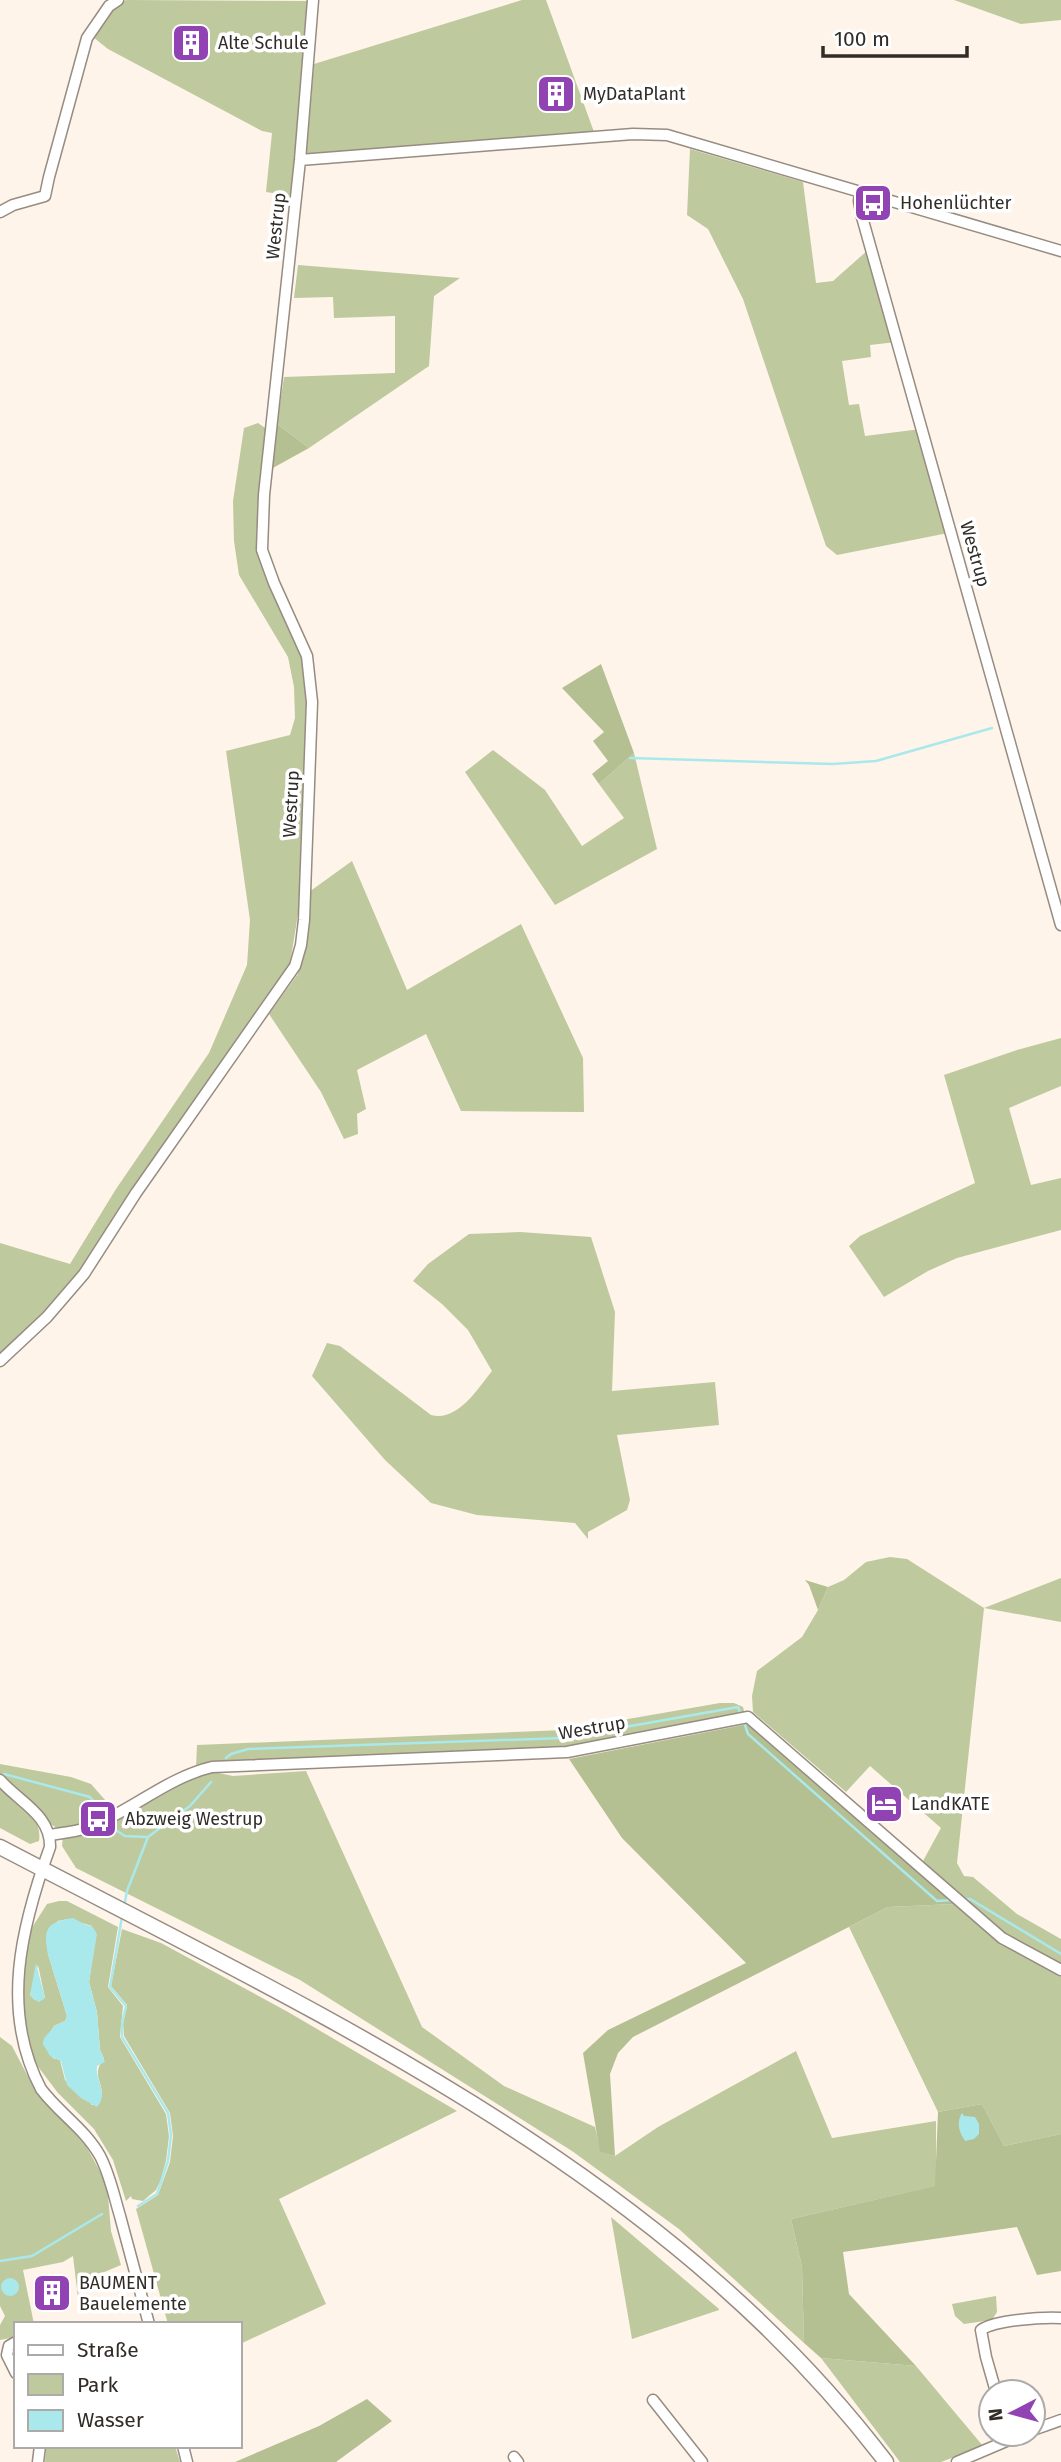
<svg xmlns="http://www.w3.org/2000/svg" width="1061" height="2462" font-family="'Fira Sans',sans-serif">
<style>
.green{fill:#bec99e;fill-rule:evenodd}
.forest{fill:#b4bf92}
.water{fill:#aae9eb}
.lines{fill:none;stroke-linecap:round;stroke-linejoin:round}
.stream{stroke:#aae9eb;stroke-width:2.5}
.minor-casing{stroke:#978c81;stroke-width:13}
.major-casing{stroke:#978c81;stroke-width:17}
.minor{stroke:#fff;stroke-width:10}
.major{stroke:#fff;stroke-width:14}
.labels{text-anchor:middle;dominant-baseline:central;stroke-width:7;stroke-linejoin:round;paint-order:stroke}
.poi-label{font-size:18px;fill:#312c28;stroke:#fff;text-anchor:start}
.street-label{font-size:18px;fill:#312c28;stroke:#fff}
</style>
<rect width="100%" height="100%" fill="#fef4ea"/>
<path class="green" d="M126,0L309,1L293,196L266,192L272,133L262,131L108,49L93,37L111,10Z
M522,0H546L594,132L306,158L314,64Z
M954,0H1061V20L1021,24Z
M690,149L803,182L816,283L833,281L868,250L896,342L870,345L871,357L842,361L849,405L859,404L865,436L921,429L948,533L837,555L826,546L743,299L708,229L687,215Z
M298,265L460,278L434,296L429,366L309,448L277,424L284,377L395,373V316L334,318L333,297L294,298Z
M258,423L268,430L261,551L306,657L310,701L302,889L289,970L83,1271L44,1315L0,1357V1243L70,1264L116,1189L209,1053L247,965L250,920L226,751L290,735L295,718L294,687L288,657L239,575L234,541L233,501L244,428Z
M493,750L545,790L582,846L624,818L599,784L634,753L657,849L555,905L465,772Z
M352,861L407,990L521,924L583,1058L584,1112L461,1111L426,1034L357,1070L366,1109L357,1114L358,1134L344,1139L321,1092L269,1014L298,974L309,892Z
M1061,1038V1086L1009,1108L1031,1185L1061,1178V1230L957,1258L928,1271L884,1297L849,1246L860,1236L975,1183L944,1075L1017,1050Z
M520,1232L591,1237L615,1312L612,1391L715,1382L719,1425L617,1435L630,1500L627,1510L588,1532V1539L575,1523L477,1515L431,1503L385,1460L312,1376L327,1343L340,1346L431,1415C457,1422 477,1390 492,1371L468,1330L442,1304L413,1281L428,1264L469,1234Z
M890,1557L907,1559L984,1608L1061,1578V1622L984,1608L957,1863L964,1876L973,1877L1017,1914L1061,1939V1966L1003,1933L959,1897L923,1861L941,1828L870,1766L846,1792L753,1712L752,1696L757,1671L802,1637L818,1610L828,1587L844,1580L866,1562Z
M720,1703H734L743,1707L745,1715L567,1750L196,1767L197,1745L565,1730Z
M0,1764L71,1777L91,1784L114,1810C98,1818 80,1830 62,1829C47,1828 15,1790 3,1779L0,1774Z
M306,1771L422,2027L504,2086L595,2127L601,2152L615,2156L658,2127L796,2051L832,2138L936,2121V2186L791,2219L802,2267L804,2343L679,2229L572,2151L300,1980L76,1868L62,1846L63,1836L192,1776L214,1772L233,1776Z
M0,1784C17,1800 43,1816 39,1841L30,1844L0,1828Z
M59,1901H67L118,1927L108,1987L123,2006L120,2037L166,2114L169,2136L166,2161L160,2182L156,2190L143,2201L132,2199L131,2196L126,2201L113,2160L94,2129L58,2093L39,2068L32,2055L20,2009L25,1949L33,1926L47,1904ZM68,1919L92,1926L94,1947L89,1982L97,2012L100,2050L104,2059C88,2078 110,2085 98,2105H92L89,2101L83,2099L65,2080L60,2060L53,2058L43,2044L54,2026L65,2021L67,2016L48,1954L47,1934L58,1921ZM38,1965L45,1998L35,2000L30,1995Z
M954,1904L999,1940L1061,1976V2134L1004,2146L982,2104L938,2112L849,1927L888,1907Z
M122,1929L161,1943L288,2012L457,2111L279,2199L326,2304L240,2344V2324H168L136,2209L158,2195L170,2162L173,2136L170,2113L124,2036L123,2024L127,2005L111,1986Z
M0,2037L12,2046L35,2090L86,2146L107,2184L111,2231L121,2265L78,2283L80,2314L73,2256L63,2262L23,2270L34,2324H16V2337L0,2340V2325L5,2316L0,2306Z
M611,2217L719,2309V2310L632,2339Z
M996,2296L997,2312L992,2320L964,2324L955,2316L952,2304Z
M821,2358L916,2366L983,2446L941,2462H900Z
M46,2446H175L180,2462H45Z"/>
<path class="forest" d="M277,424L309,448L271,469Z
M601,664L634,753L599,784L592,774L608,761L593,741L604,732L562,688Z
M805,1580L828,1587L818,1610L809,1585Z
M748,1724L954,1904L888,1907L633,2037L618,2053L610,2074L615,2156L600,2152L583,2053L608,2030L746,1963L622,1838L569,1759Z
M982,2104L1004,2146L1061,2134V2271L1037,2275L1017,2227L843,2252L849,2294L916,2366L821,2358L804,2343L802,2267L791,2219L935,2186L938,2112Z
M367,2399L392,2421L336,2462H235L319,2426Z"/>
<path class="water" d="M73,1918L86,1925L92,1926L97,1934L89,1982L97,2012L100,2050L105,2062L97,2066C95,2081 109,2093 97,2107L81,2098L67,2085L61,2061L50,2056L43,2044C43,2035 51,2033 54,2026L65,2021L67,2016L48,1954C42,1927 49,1922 73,1918Z
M36,1963L45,1998L39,2002L35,2000L30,1995Z
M962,2113L964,2116L975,2117L979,2124V2134L974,2139L965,2141C959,2132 956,2123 962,2113Z
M1 2287a9 9 0 1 1 18 0a9 9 0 1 1-18 0Z"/>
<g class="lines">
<path class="stream" d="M630,758L833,764L876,761L992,728
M744,1722L748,1734L937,1901L953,1900
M226,1758L231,1754L248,1749L563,1738L738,1707L741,1715
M4,1774L90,1797L102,1813
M111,1827L125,1836L147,1837
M965,1899H970L1061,1954
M124,1907L127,1891L148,1837L190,1806L211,1782
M122,1917L110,1987L126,2006L122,2024V2037L168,2113L171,2135L168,2161L157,2194L138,2206
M0,2261L32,2256L102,2214"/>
<defs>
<path id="minor" d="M300,160L633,134L667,135L1061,251
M860,193L859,201L862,217L1061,925
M0,212L13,205L45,196L49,177L87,38L109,6L118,0
M0,1361L47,1317L84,1274L136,1193L295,966L301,945L304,920L312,702L307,656L274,583L262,550L264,495L300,160L313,0
M0,1780C19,1802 51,1815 50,1847C21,1927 0,2011 41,2089C59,2113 85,2129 100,2156C110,2175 114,2196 120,2216C130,2252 139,2288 149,2324
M50,1835C61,1833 73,1832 83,1829C129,1814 165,1778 212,1767L567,1752L748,1717L1002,1938L1061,1970
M16,2342L9,2346L7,2355L16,2373
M996,2392L986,2357L981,2330C995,2320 1043,2317 1061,2318
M653,2400L702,2462
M1033,2430L1061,2420
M183,2446L187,2462
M514,2457L518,2462
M38,2462L40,2446
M957,2462L1016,2437L1014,2434"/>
<path id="major" d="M0,1847C317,2013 663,2169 886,2462"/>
</defs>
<use href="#minor" class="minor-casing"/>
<use href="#major" class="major-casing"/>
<use href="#minor" class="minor"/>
<use href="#major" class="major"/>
</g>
<defs>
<symbol id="building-square" viewBox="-11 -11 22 22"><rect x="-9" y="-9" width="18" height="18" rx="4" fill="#9143b4" stroke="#fff"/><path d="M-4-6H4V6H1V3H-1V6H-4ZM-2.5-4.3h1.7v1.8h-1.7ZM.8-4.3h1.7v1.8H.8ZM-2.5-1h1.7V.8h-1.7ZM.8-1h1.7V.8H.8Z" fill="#fff"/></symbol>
<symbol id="bus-square" viewBox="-11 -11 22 22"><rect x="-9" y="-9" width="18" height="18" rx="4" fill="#9143b4" stroke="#fff"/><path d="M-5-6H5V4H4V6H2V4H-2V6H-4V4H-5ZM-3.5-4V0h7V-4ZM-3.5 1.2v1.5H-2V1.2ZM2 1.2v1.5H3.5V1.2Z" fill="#fff"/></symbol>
<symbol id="hotel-square" viewBox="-11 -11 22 22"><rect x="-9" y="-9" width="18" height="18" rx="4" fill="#9143b4" stroke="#fff"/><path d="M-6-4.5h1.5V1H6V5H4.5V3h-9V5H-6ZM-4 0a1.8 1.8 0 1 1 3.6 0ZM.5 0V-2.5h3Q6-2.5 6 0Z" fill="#fff"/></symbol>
</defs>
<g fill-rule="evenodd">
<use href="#building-square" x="169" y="21" width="44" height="44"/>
<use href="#building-square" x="534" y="72" width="44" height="44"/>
<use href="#bus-square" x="851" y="181" width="44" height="44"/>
<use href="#hotel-square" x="862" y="1782" width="44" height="44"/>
<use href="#bus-square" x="76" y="1797" width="44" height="44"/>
<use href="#building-square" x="30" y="2271" width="44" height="44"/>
</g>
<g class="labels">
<g class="poi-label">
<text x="218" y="43">Alte Schule</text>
<text x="583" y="94">MyDataPlant</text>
<text x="900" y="203">Hohenlüchter</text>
<text x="911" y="1804">LandKATE</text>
<text x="125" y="1819">Abzweig Westrup</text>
<text x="79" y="2283">BAUMENT<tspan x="79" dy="21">Bauelemente</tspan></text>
</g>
<g class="street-label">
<text transform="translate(276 226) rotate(-84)">Westrup</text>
<text transform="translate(975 554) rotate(74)">Westrup</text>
<text transform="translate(291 804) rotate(-87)">Westrup</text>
<text transform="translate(592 1728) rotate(-10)">Westrup</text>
</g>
</g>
<rect x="14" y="2322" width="228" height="126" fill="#ffffff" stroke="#adaba9" stroke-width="2"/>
<rect x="28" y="2345" width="35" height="10" fill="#ffffff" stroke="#adaba9" stroke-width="2"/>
<text x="77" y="2357" font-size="21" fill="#312c28">Straße</text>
<rect x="28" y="2374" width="35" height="21" fill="#bec99e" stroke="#adaba9" stroke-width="2"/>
<text x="77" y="2392" font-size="21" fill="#312c28">Park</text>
<rect x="28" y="2410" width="35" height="21" fill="#aae9eb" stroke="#adaba9" stroke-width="2"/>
<text x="77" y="2427" font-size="21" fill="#312c28">Wasser</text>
<g transform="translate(1012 2413) rotate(264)"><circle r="33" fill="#ffffff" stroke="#adaba9" stroke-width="2"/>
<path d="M0-5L12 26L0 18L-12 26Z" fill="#9143b4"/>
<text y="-10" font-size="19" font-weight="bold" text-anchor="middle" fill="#312c28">N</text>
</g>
<path d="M823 46v10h144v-10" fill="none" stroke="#312c28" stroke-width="3.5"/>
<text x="834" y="46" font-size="21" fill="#312c28" stroke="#ffffff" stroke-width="5" paint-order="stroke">100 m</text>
</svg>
